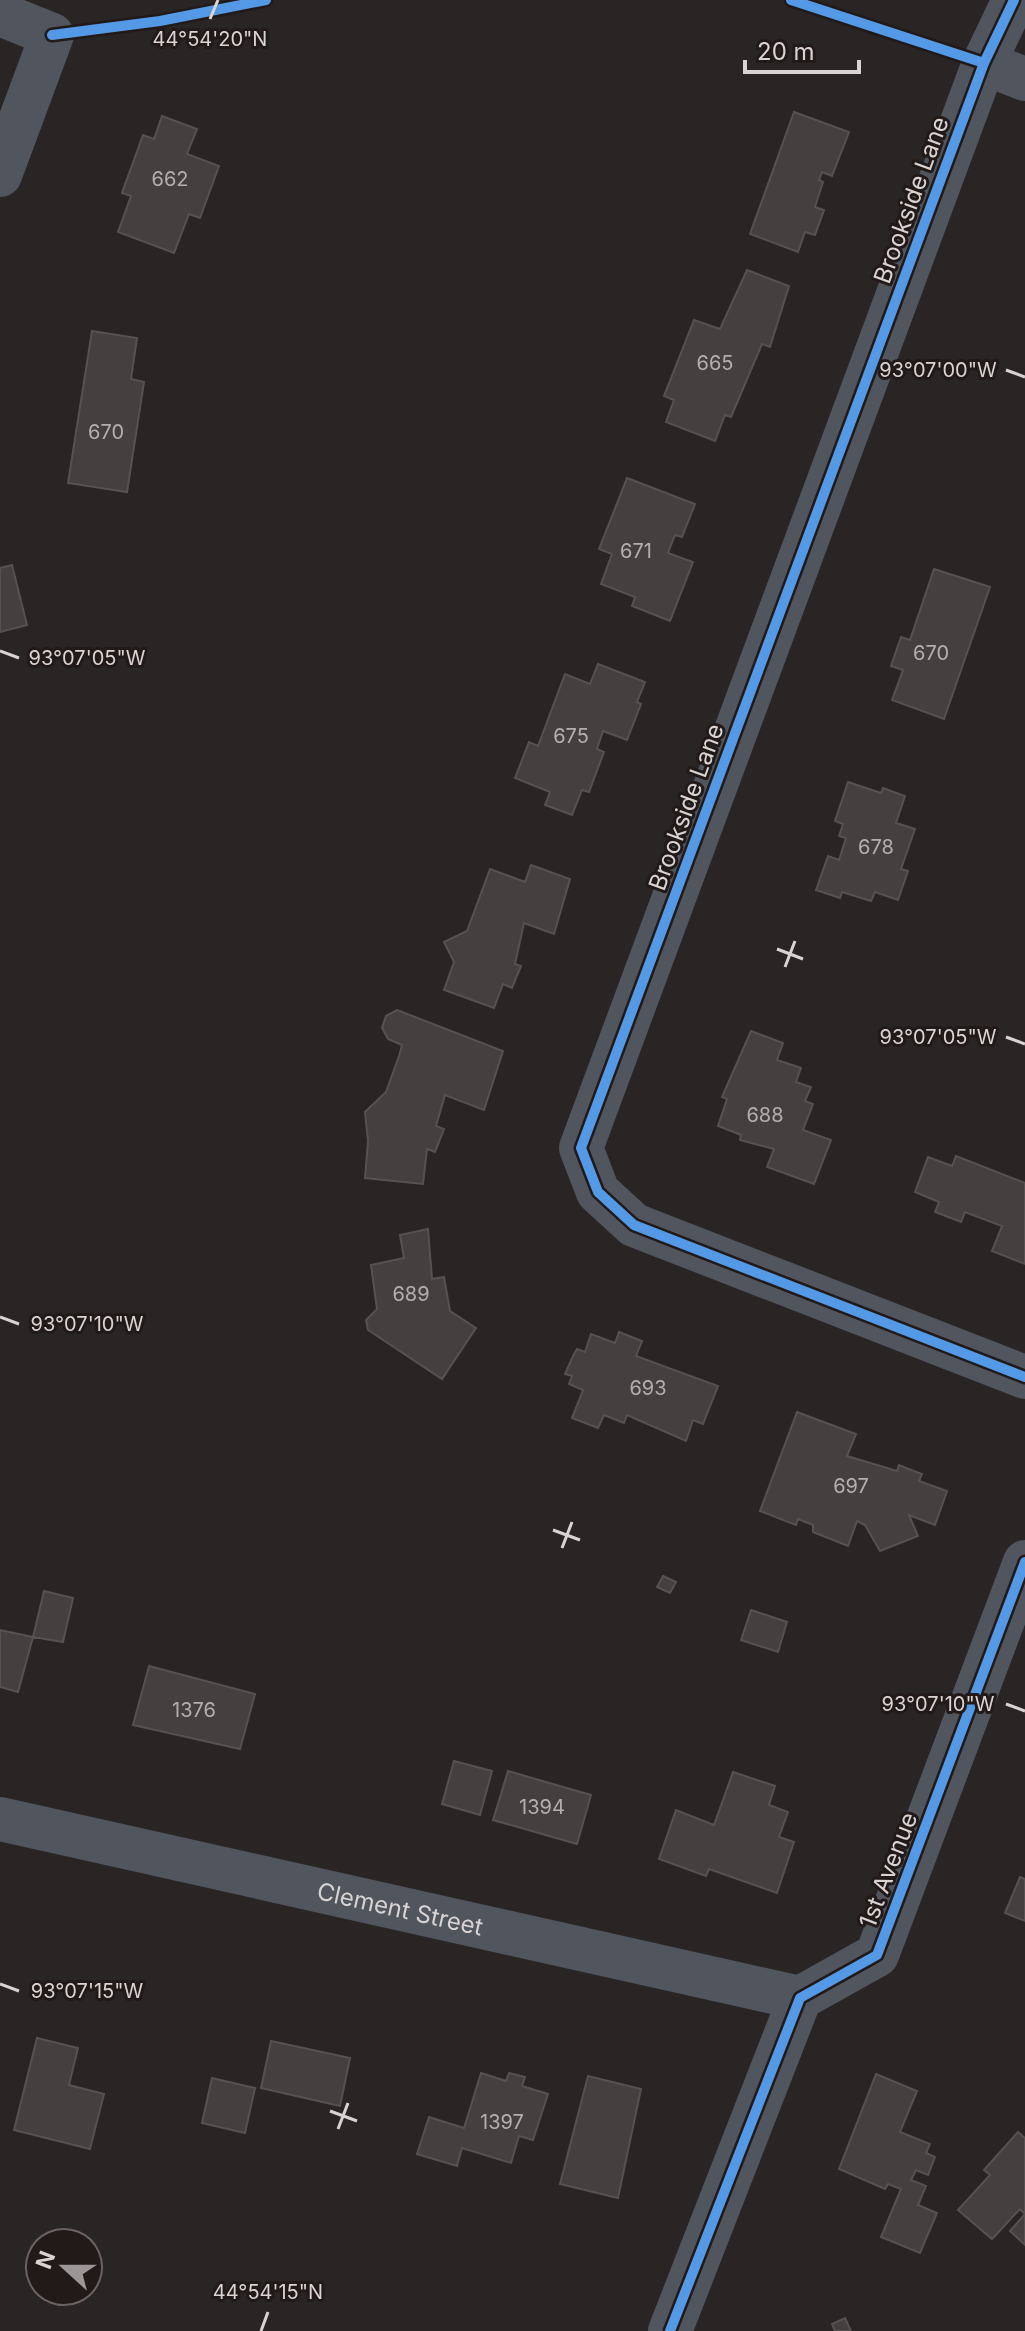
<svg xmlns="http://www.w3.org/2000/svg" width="1025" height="2331" font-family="Inter,sans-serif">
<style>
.building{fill:#444040;stroke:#565252;stroke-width:2}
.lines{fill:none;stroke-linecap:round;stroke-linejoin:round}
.street{stroke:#50555e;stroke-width:44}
.cycleway-casing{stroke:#221919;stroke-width:15}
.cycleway{stroke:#5399e6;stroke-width:10}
.ticks{fill:none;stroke:#d9d3d3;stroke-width:3}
.labels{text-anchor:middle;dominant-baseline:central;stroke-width:6;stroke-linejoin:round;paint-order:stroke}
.number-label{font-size:20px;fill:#b4aeae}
.street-label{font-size:24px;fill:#d9d3d3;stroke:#221919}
.ticks-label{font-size:20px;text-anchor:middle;fill:#d9d3d3;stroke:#221919;stroke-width:6;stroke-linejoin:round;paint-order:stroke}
</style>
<rect width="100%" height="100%" fill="#2a2525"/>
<path class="building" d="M794,112L849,132L832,176L822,172L819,180L823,182L815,207L824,210L815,235L805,232L798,252L750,234Z
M162,116L197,129L187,154L219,166L200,218L189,214L174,253L118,232L131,196L122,193L143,135L154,139Z
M747,270L789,286L770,347L762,344L731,417L725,415L715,441L666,422L674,400L664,396L694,320L720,329Z
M92,331L137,338L131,379L144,382L127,492L68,483Z
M627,478L695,504L682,537L675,535L668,553L693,562L670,621L632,606L635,597L601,584L612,554L599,549Z
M12,565L27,625L0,632V568Z
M934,569L990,587L944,719L892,700L903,670L891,666L901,637L910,640Z
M598,664L645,682L637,702L641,704L627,740L603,731L597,749L604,752L589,792L582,790L572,815L545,805L550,792L515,778L529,742L538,746L565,674L590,684Z
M848,782L881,793L883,788L905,796L896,823L915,829L901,869L908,871L898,900L875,892L871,901L842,892L840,898L816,890L828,856L839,860L846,838L839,836L843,824L835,821Z
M531,865L570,879L554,934L524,923L515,964L521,966L512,988L503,984L494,1008L444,990L454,962L444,942L467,931L490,869L525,882Z
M397,1010L503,1051L484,1110L445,1095L436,1126L444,1129L435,1152L427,1149L423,1184L365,1178L368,1141L365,1112L386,1092L399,1056L402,1045L388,1039L382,1028L386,1016Z
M751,1031L783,1043L777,1060L801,1068L796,1082L811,1087L805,1101L813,1104L803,1130L831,1140L814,1184L767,1167L774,1149L740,1140L741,1135L718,1126L727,1099L722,1097Z
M956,1156L1025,1183V1264L992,1251L1002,1226L965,1212L961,1222L935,1212L939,1202L915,1192L928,1157L952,1166Z
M428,1229L432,1279L444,1277L450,1311L476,1328L442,1379L368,1330L366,1320L377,1309L371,1265L404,1258L400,1235Z
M619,1332L642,1341L636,1356L718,1386L703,1424L693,1420L686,1441L627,1415L624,1423L604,1415L598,1428L572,1418L583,1390L569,1384L572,1376L565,1374L573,1356L577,1349L585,1352L591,1334L615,1343Z
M797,1412L856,1434L847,1456L897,1471L899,1465L922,1474L919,1481L947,1491L935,1525L909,1515L918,1536L880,1551L865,1525L857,1521L848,1546L813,1532V1525L798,1519L796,1525L760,1511Z
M663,1576L676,1582L670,1593L657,1587Z
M44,1591L73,1598L63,1642L33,1637Z
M751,1610L787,1622L778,1652L741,1640Z
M0,1630L33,1637L18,1692L0,1687Z
M149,1666L255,1694L240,1749L133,1725Z
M454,1761L492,1771L480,1815L442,1804Z
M508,1771L591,1795L577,1844L493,1820Z
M733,1772L775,1786L769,1805L788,1812L779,1837L794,1842L777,1893L709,1869L706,1876L659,1859L676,1810L714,1825Z
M1020,1877L1025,1879V1921L1005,1913Z
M37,2038L78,2048L69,2085L104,2094L90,2149L14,2130Z
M271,2041L350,2058L340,2106L261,2088Z
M481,2073L506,2081L509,2073L525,2077L522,2086L548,2094L533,2140L519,2136L511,2163L462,2148L457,2166L417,2154L429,2117L464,2128Z
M876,2074L917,2091L900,2132L930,2144L926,2153L935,2157L928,2175L916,2170L911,2180L926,2186L918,2205L937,2213L920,2253L881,2237L901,2189L888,2184L885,2189L839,2169Z
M588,2076L641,2089L618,2198L560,2184Z
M212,2078L255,2088L245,2133L202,2123Z
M1018,2132L1025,2138V2214L1020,2209L992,2239L958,2210L990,2175L984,2170Z
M1025,2214V2245L1010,2231Z
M845,2318L851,2331H835L832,2324Z"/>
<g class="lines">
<g class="street">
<path d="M1014,0L984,63L581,1148L598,1192L634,1225L1025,1377"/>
<path d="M0,14L52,35L0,175"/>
<path d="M984,63L1025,79"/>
<path id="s1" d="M0,1819L800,1998"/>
<path d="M670,2331L800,1998L877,1955L1025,1562"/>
</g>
<defs>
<path id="cycleway" d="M791,0L984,63
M1014,0L984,63L581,1148L598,1192L634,1225L1025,1377
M52,35L160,21L266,0
M670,2331L800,1998L877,1955L1025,1562"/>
</defs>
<use href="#cycleway" class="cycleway-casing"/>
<use href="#cycleway" class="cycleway"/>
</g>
<path class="ticks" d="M210,19L218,0M1006,370L1025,377M0,651L19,658M777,949L803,959M785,967L795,941M1006,1037L1025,1044M0,1317L19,1324M553,1530L580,1540M562,1548L572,1522M1006,1704L1025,1711M0,1984L19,1991M330,2111L357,2121M338,2129L348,2103M261,2331L268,2312"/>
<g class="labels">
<g class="number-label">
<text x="170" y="179">662</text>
<text x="715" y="363">665</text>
<text x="106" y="432">670</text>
<text x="636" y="551">671</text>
<text x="931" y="653">670</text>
<text x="571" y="736">675</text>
<text x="876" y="847">678</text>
<text x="765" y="1115">688</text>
<text x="411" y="1294">689</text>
<text x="648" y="1388">693</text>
<text x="851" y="1486">697</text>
<text x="194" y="1710">1376</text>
<text x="542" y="1807">1394</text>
<text x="502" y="2122">1397</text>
</g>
<g class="street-label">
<text transform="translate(911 200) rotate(-70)">Brookside Lane</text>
<text transform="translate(686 807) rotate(-70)">Brookside Lane</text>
<text transform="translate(888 1870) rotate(-69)">1st Avenue</text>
<text stroke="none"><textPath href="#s1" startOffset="410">Clement Street</textPath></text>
</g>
</g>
<g class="ticks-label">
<text x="210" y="46">44°54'20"N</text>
<text x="938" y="377">93°07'00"W</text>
<text x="87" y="665">93°07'05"W</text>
<text x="938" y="1044">93°07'05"W</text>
<text x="87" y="1331">93°07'10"W</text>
<text x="938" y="1711">93°07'10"W</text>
<text x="87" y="1998">93°07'15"W</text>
<text x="268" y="2299">44°54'15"N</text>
</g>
<g transform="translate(64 2267) rotate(291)"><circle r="38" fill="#221919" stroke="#6b6363" stroke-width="2"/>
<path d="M0-6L14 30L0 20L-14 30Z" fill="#9c9696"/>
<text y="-12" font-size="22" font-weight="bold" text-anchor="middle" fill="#d9d3d3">N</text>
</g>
<path d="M745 60v12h114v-12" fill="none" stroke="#d9d3d3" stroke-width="4"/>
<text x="757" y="60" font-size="24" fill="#d9d3d3" stroke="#221919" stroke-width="6" paint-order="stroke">20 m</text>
</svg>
